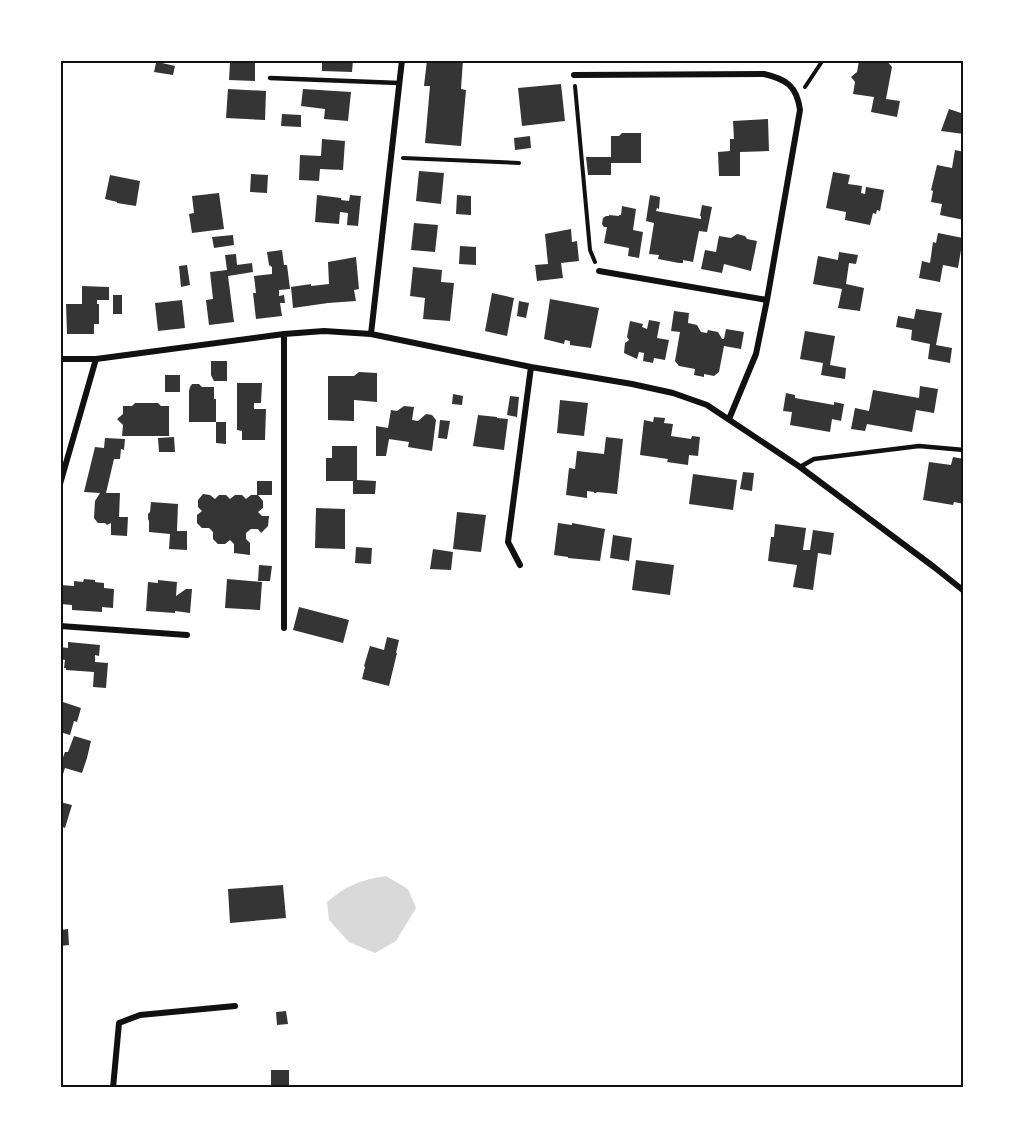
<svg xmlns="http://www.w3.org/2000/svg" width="1024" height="1148" font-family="'Varela Round',sans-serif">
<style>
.water{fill:#d9d9d9}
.building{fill:#353535}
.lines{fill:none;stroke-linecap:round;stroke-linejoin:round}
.path{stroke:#111;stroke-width:4}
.service{stroke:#111;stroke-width:4.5}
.minor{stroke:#111;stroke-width:6}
.neatline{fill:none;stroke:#111;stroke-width:2}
</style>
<rect width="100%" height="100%" fill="#fff"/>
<path class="water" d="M386,876L408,889L416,908L396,941L375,953L349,942L329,920L327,902C347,885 361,880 386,876Z"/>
<path class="building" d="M147,60H163L162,63L175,66L173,75L154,72L156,63Z
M247,60H280V63H255V81L229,80L230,62H247Z
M322,60H353L352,72L322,71Z
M427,60H463L461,89L466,90L461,146L425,143L430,86H424Z
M875,60H886L892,67L886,99L900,101L897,117L871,112L874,97L853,94L855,82L851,77L857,72L859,61L870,63Z
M561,84L565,121L522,126L518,88Z
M228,89L266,91L265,120L226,118Z
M303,89L351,92L348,121L324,119L325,109L301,106Z
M964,106V134L941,131L949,109L961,113Z
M282,114L301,115V127L281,126Z
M768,119L769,151L740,152V176H719L718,152L730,151V139H734L733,121Z
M622,133H641V163H611V175H588L586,157H611V136H619Z
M530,136L531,148L515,150L514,138Z
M322,139L345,141L343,170L320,169L319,181L299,180L300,155L321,156Z
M955,150L964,152V196L962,206L964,207V220L940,215L942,204L931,202L933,191L931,190L937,165L952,168Z
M419,171L444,173L441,204L416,201Z
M833,172L850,175L848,184L862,186L861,193L865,194L866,187L884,190L880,211L877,210L876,214L873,213L870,225L845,220L846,212L826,208Z
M251,174L268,175L267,193L250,192Z
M110,175L140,181L136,206L117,203V202L105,199Z
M219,193L224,229L192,233L189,214L194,213L192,196Z
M317,195L341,198V200L349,201L350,195L361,196L358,226L347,225L348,213L340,212L339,224L315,222Z
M457,195L471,196V215L456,214Z
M650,195L660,197L659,209L657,208L656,211L678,215L701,219V216H700L702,205L712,207L707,232L699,231L693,262L683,260V263H679L658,259L659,255L649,254L654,223L646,221Z
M622,206L636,209L633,230L643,232L639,258L628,256L629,248L604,243L607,227H604L602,224L603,218L606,216H609V215L619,216V215H621Z
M414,223L438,225L435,252L411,250Z
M571,229L572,242L577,241L579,261L561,263L563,278L537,281L535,265L548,264L545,234Z
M938,233L963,238L958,268L943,265L940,282L919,278L922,261L930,263L933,242L936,243Z
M737,234L745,236L747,239L757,241L751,271L724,264L722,273L701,269L705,250L716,252L719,236L731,238Z
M233,235L234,245L214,248L212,237Z
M460,246L476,247V265L459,264Z
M282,250L284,265H287L290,289L279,290V296L284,295L285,303H280L282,316L256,319L253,293H256L254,276L272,274V267L269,265L267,252Z
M839,252L858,255L856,264L849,263L846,284L864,288L860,311L838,308L842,289L813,284L818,256L838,260Z
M236,254L237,265L252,263L253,272L228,276L234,322L209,325L206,300L213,299L210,272L227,270L225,255Z
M356,257L359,289L354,290L356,301L328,303L293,308L291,287L311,284V286L329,284L328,262Z
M187,265L190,285L181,287L179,266Z
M413,267L442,270L441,282L454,283L450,321L423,319L425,298L410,296Z
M82,286L109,287V300H97V304H99V324H94V334H67L66,304H82Z
M492,293L514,298L507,336L485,331Z
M113,295H122V314H113Z
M550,299L599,308L591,348L570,345V341L565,340L564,344L544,339Z
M182,300L185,328L158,331L155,303Z
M519,301L529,303L526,318L517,316Z
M916,309L942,313L936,345L952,348L950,363L928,359L930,344L911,340L912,330L896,327L898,316L914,319Z
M674,311L689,313L688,323L697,325L701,332L707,333L708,330L718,332L722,339H724L726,329L744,332L741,349L724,346L719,372L714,376L704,374V377L694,375L695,369L679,366L675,361L680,332L671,331Z
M649,320L660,322L657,338L669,340L665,360L654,358L653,363L643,361L644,353L639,352L637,359L624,353L625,343L629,340L627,337L630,321L643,324L642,327L647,329Z
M805,331L835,336L830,365L846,368L845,379L821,375L823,363L800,359Z
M211,361H227V381H214L211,375Z
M359,372L377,373V402L354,400V421L328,420V376H354Z
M165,375H180V392H165Z
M237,383H262L261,403H254V409H266L265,440H242V431L237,430Z
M192,384H199L202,387H214V399H216V422H189V391L190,387Z
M920,386L938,389L934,413L916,410L912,432L867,424L865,431L851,429L855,408L869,411L873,390L919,398Z
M786,393L795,395V398L834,405V402L844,404L841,421L832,419L830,432L790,425L792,412L783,411Z
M453,394L463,396L462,405L452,404Z
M510,396L519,397L517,417L507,415Z
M560,400L588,403L584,436L557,433Z
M135,403H158L161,406H169V436H122L123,425L117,419L123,414V406H132Z
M404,406L414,407L412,420L418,421L426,414L432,415L436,420L432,451L408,447L409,442L389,439L386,456H376V426L388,428L391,410L397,411Z
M478,415L497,417V418L508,419L504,450L473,446Z
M654,417L665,418L664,423L673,424L671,436L691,439L692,436L700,437L698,456L689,455L688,465L667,462L668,459L640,455L644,420L653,422Z
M440,420L450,421L447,439L438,438Z
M216,422H226V444L216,443Z
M174,437L175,452H159L158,438Z
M606,437L623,439L617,494L597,492L596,493H594V492L587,491V498L566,495L569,468L575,469L577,451L604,454Z
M105,438L125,439L124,450L121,449L120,459H114L106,493H120L119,517H128L127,536L111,535V523L107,525L105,523H98L94,518L95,501L100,493L84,492L95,447L104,448Z
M332,446H357V480L376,481L375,494H353V481H326V458H332Z
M953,457L964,459V504L954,502L953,505L923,500L929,462L951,465Z
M743,472L754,473L752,491L740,489Z
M693,474L737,480L733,510L689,504Z
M257,481H272V495H258L263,501V508L258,512L262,516H269L268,526L261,533L258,529H251L246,533V539L250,543V555L234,553V544L230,540L225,544H218L213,539V532L209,528H202L197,523V515L202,511L198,507V500L203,494L210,495L215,499L219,495H226L230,499L235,495H242L246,499L251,495H257Z
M151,502L178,504L177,531H187V550L169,549L170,534L149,532V521L148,519V514L150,512Z
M316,508L345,509V549L315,548Z
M457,512L486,515L481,552L453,549Z
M558,523L572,525V523L605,529L600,561L568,558V557L554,555Z
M775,524L806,528L803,550H810L813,530L834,533L831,555L818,553L813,590L793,587L797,565L768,561L771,537H774Z
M613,535L632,538L629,561L610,558Z
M356,547L372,548L371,564L355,563Z
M433,549L453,552L451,570L430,569Z
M636,560L674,565L670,595L632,590Z
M259,565L272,566L270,581H258Z
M84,579L95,580V582L104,583V588L114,589L113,608L102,607V612L72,610V605L60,604V585L74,586V581L83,582Z
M227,579L262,582L260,610L225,608Z
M158,580L177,582L176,596L186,589H192L190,613L175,611V613L146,611L148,582L158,583Z
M299,607L349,620L343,643L293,630Z
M387,637L399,640L396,653H397L389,686L362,679L365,667L364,666L370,646L384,650Z
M68,642L100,645L99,656L95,655V662L108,663L106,688L93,687L94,672L66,670V668H64L65,660L60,659V647L68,648Z
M60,701L81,708L77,722L74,721L70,735L60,732Z
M74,736L91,741L87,758L82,773L65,768L60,783V759L62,760L65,752H68Z
M60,802L72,805L65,828L60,826Z
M283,885L286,918L230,923L228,889Z
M68,929L69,945L60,946V930Z
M286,1011L288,1024L277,1025L276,1012Z
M271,1070H289V1087L271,1088Z"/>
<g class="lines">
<path class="path" d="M575,86L590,250L595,262
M805,87L823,60
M403,158L519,163"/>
<path class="service" d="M270,78L399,83
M800,467L814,459L919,446L964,450"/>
<path class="minor" d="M574,75L764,74C786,79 797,86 800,110L767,300L756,354L729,419
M599,271L767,300
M371,334L402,60
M60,359H96L284,334L324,331L371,334L531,367L632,384L673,393L707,405L800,467L934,567L964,591
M60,484L96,359
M520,565L508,542L531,367
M60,626L187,635
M284,628V334
M113,1088L119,1023L140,1015L235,1006"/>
</g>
<rect width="1024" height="1148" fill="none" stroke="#ffffff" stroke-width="123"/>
<rect x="62" y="62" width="900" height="1024" class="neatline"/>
</svg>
